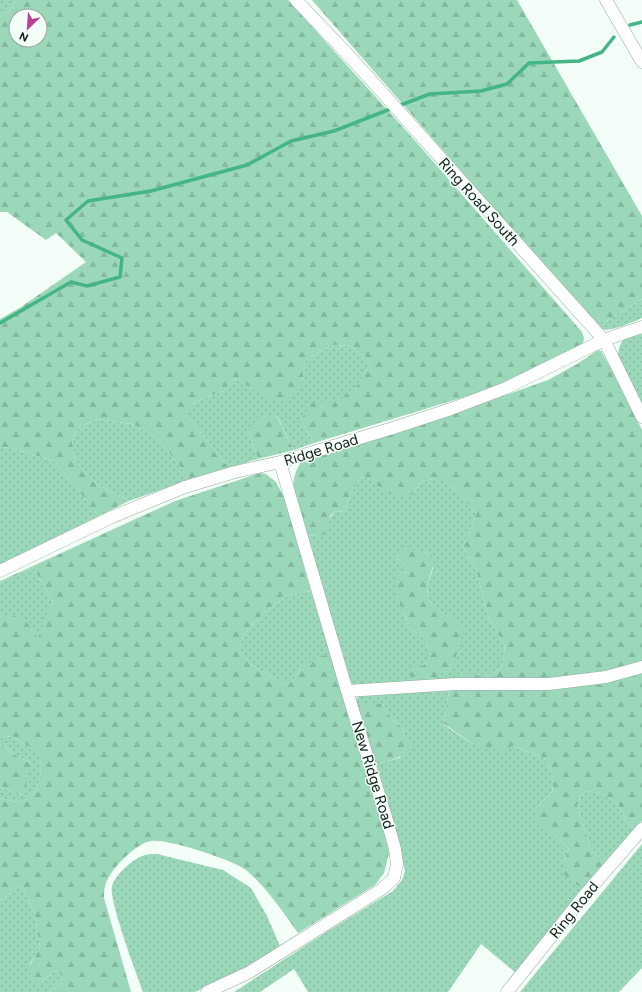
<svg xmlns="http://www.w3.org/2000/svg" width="642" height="992" font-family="Figtree,sans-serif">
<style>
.grass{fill:url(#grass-dots);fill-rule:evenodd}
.forest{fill:url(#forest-firs);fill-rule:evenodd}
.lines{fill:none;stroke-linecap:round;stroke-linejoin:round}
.stream{stroke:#44b585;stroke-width:3.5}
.minor-casing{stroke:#93ad9f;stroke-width:13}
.minor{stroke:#fff;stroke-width:12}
.labels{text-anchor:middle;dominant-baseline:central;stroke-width:3;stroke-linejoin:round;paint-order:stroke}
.street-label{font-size:15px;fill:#141e19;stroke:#f3fef8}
</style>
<defs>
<pattern id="grass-dots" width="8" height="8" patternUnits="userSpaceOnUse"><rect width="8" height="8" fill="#9bd8b9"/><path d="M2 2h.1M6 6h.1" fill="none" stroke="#85b99e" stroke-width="1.8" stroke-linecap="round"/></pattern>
<pattern id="forest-firs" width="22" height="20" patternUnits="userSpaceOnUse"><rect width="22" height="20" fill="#9bd8b9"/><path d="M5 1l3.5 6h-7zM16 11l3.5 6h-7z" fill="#85b99e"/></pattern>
</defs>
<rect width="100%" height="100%" fill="#f3fef8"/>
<path class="grass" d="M0,0H17L7,13H0Z
M642,299V318C632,322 609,334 598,328C594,326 590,320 587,316L605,322Z
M642,334V404L619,360C617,351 619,345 625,338Z
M331,345L351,346L371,363L359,384L338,402L301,420L314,443L294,450L277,416L247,428L258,459L229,468L189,418V406L200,400L225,390L232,380L236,379L261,393L302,382L306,360Z
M98,419L132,424L155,436L187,475L197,479L177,484L129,501L124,497L113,493L95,482L75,460L72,440L79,427Z
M0,447L11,448L54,461L99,516L29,552L0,565Z
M366,477L384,490L411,495L423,481L440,478L454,489L476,513L473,524L463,547L477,572L484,602L489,618L505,646L502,667L485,678L457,682L355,686L351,683L306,535L317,536L335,511L345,512L351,493L359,479ZM418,551L429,554L433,568L427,588L429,601L441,612L455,621V656L452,666H422L428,660V649L426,639L407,627L406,618L402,610L400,572L409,573L410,569L397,558Z
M33,567L53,603L38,639L33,631L7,615H0V583Z
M311,591L331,655L300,669L292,682L285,684L251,665L239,649L243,636L252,625L270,608L289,595Z
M449,690L444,725L473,744L512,746L545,758L554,778L552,792L540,804L535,823L554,834L569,849L564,862L584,890L515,972L481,944L448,992H308L294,969L260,992H234L328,931L393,891L402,880L405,871L375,764L400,758L406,741L402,727L393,720L382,704L356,708C355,702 355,699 360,695Z
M11,736L41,754C42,784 38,811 0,798V787L21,795L31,763L11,753L12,750L0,745V738Z
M587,791L598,793L613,799L622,811L626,821L635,829L606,863L591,848L577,806L580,797Z
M642,844V968L619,992H520Z
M157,854L223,870L251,888L267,916L280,946L249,966L195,992H143C137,975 108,898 112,886C116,874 131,861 142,856C147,854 153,854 157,854Z
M15,884L24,890L35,916L40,947L29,966L42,982L56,970L65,976L61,983L50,992H0V900L5,899Z"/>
<path class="forest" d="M17,0H288L410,135L582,332L584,338L583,343L572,352L507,384L314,443L301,420L311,403L338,401L359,384L371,363L351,346L331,345L306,360L302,382L296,396L278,403L236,379L232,380L225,390L200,400L189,406V418L229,468L193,479L187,475L155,436L132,424L98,419L79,427L72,440L75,460L95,482L113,493L124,497L129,501L99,516L54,461L11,448L0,447V319L21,307L86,262L56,233L46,240L7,212H0V13H7ZM16,16H40V40H16Z
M312,0H517L642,216V299L605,322L597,321L587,316Z
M598,350L601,351L613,372L642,430V821L635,829L626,821L622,811L613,799L598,793L587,791L580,797L577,806L591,848L606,863L584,890L562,873L564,862L569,849L554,834L534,823L540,804L552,792L554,778L545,758L512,746L503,751L473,744L444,724L449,690L467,672L485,678L502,667L505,646L489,618L484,602L477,572L463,547L473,524L476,513L454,489L440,478L423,481L411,495C392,498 380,488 366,477L359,479L351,493L345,512L335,511L330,516L329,533L317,536L306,535C298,510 284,482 303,460L442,418L548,380L577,364Z
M276,415L294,450L258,459L247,428L259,418Z
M260,473L266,474L276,482L284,497L311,591L289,595L270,608L252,625L243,636L239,649L251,665L285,684L292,682L300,669L318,656L331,655L386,838L389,853L384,873L375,885L298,933C282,911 267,888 246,870C233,860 167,838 151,841C136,843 111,869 106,883C104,888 104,893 104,898L131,992H50L61,983L64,977L56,970L42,982L30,981L29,967L40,947L35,916L24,890L15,884L5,899L0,900V798C38,811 42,784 41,754L11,736L0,738V615C21,614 28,621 38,638L53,603L33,567L0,583V581L175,501Z
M405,547L429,554L435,558L427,588L429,601L441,612L455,621L462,630L461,641L452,667L432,680H411L410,670L417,666H422L428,660V649L426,639L407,627L406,618L396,597L395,575L400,572L409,573L410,569L397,558L399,551Z
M371,702L382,704L393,720L402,727L406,740L416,745C405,758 391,760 375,764L356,708L358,705Z
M0,745L12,750L11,753L31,763L28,780L21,795L0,787Z"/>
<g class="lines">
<path class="stream" d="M630,25L642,22
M398,106L430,94L481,91L507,84L529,63L579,61L602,52L614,37
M0,323L71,282L87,286L120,277L122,258L82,240L66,220L88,201L151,191L247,165L291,141L334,131L393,108"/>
<defs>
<path id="minor" d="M296,0L353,60L604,340L642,417
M606,0L642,62
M0,571L112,517L185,487L235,472L280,462L393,428L451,409L506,388L604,340L642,327
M347,691L456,684H549L606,677L642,667
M207,992L248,973L382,889L394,878L397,864L395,849L386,817L347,691L280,462
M507,992L583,897L642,829"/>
</defs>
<use href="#minor" class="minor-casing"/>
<use href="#minor" class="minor"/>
</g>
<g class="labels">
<g class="street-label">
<text transform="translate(479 202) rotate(48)">Ring Road South</text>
<text transform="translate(321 450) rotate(-17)">Ridge Road</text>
<text transform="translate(373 775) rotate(73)">New Ridge Road</text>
<text transform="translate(574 910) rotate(-51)">Ring Road</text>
</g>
</g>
<g transform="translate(28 28) rotate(205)"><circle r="19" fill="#f3fef8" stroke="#9aa49f"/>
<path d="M0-3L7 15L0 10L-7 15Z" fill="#ba4195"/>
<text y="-6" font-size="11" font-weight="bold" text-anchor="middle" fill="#141e19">N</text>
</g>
</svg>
